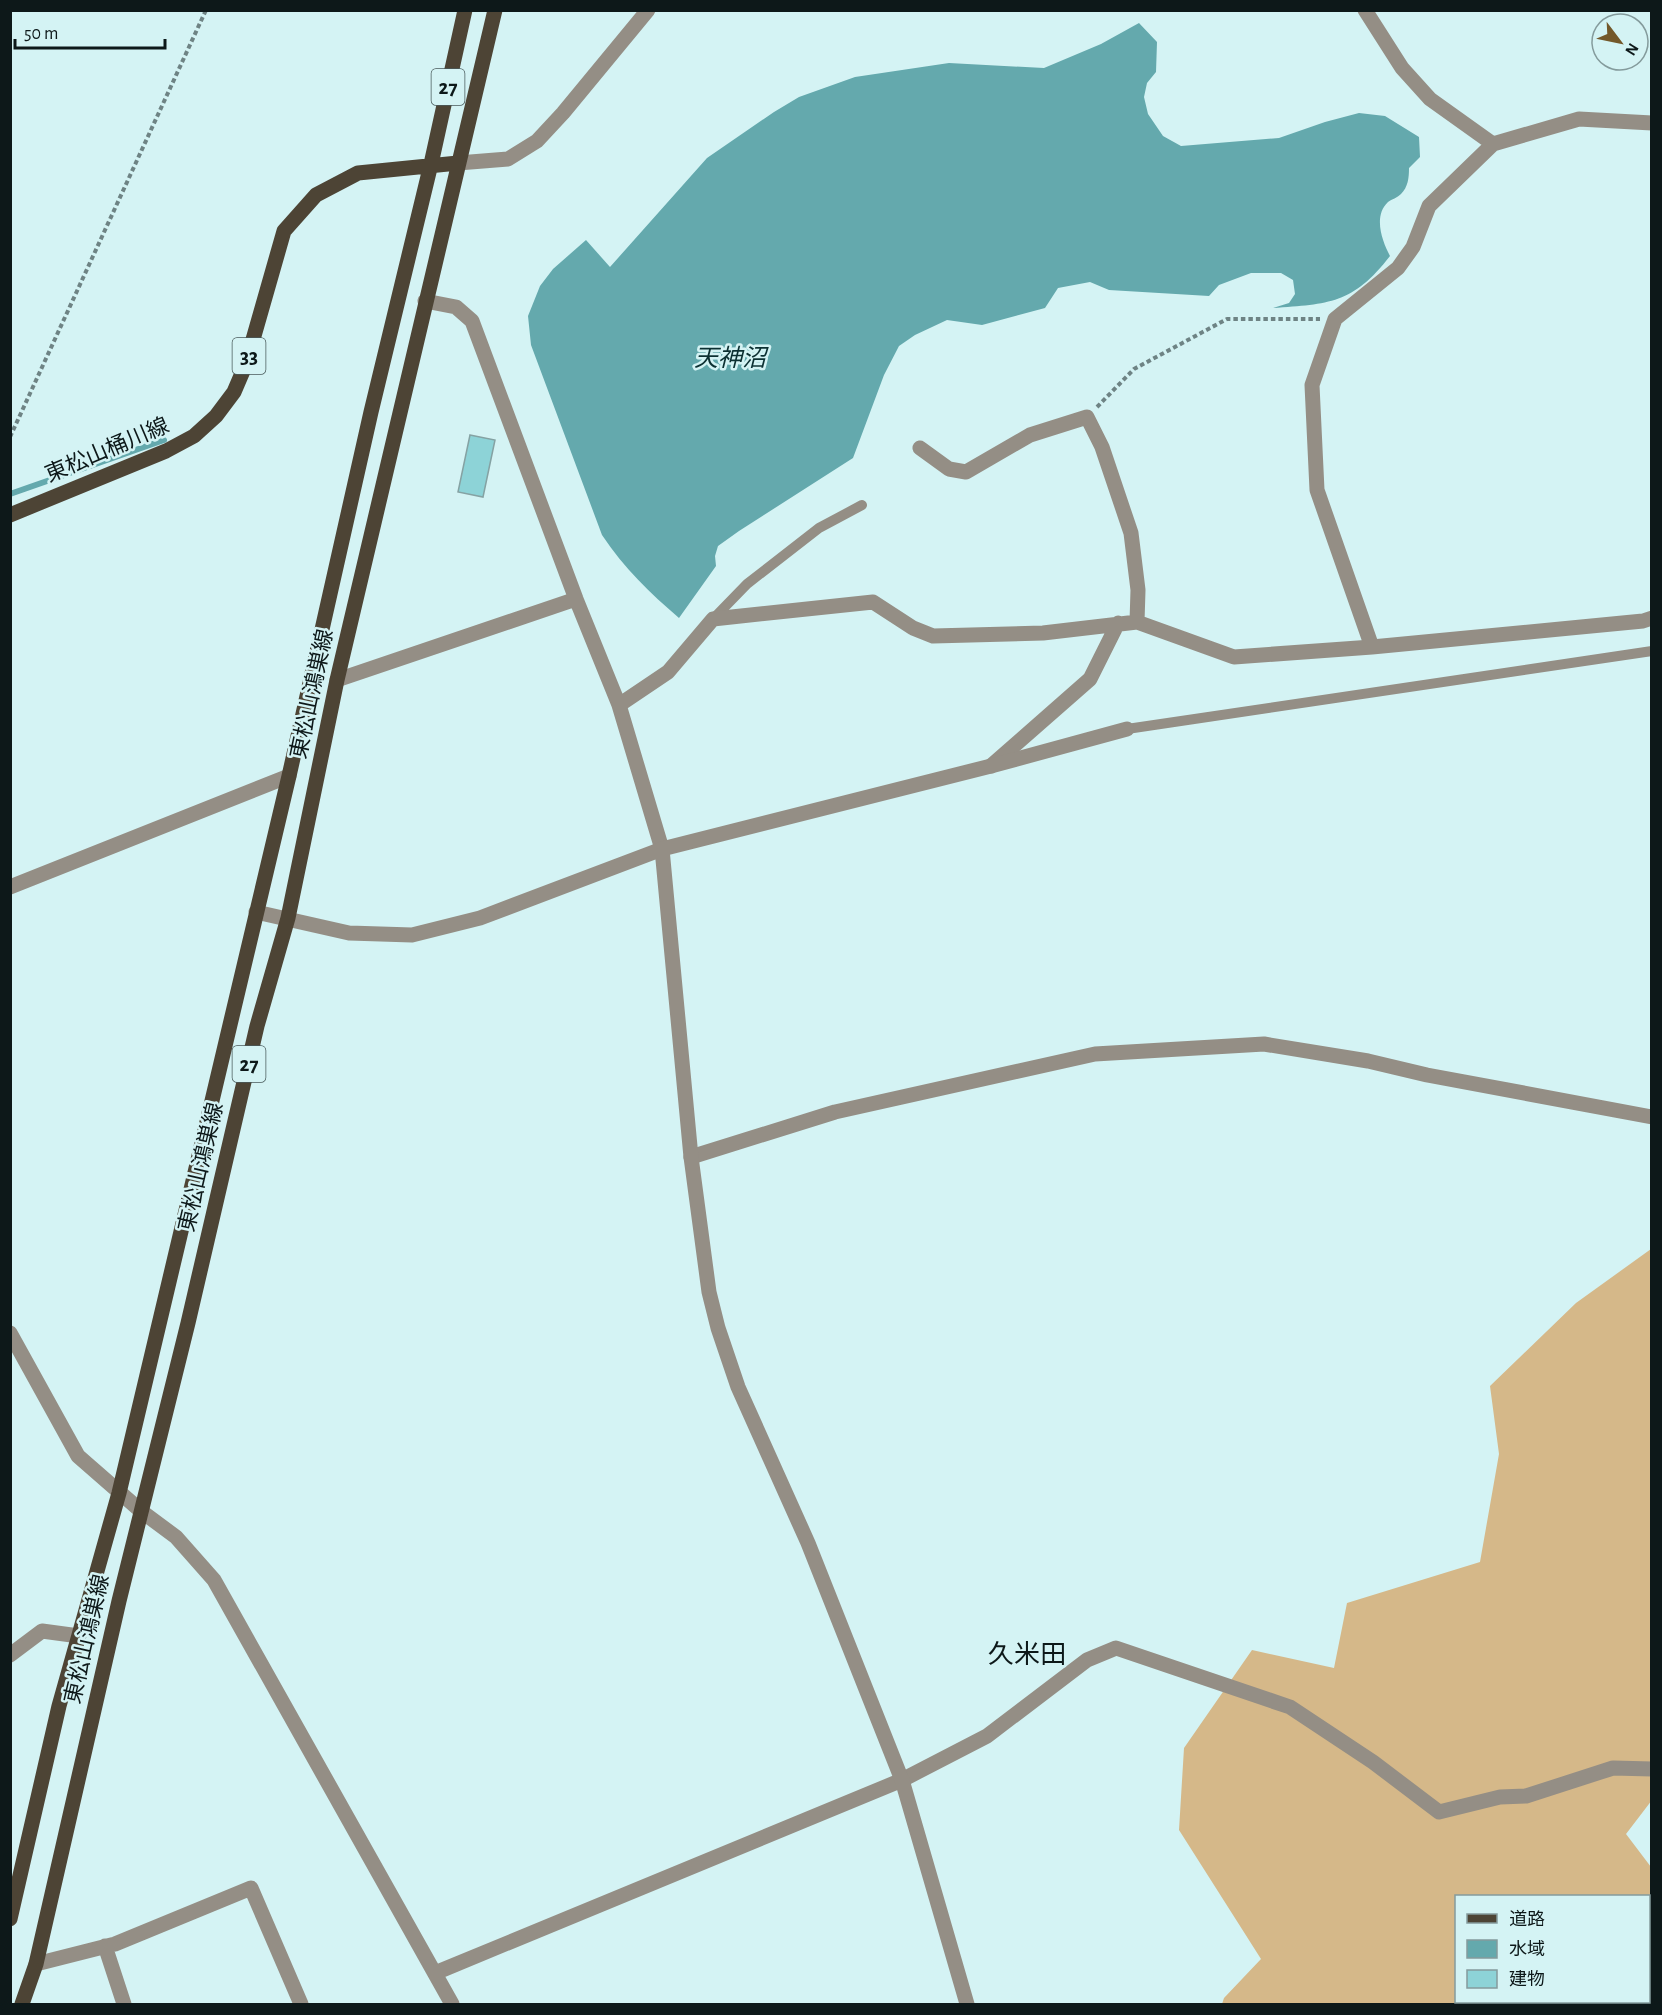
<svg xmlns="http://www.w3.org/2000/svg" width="1662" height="2015" font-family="'Alegreya Sans','Noto Sans JP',sans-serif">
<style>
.forest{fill:#d5b889;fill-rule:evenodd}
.water{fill:#64a9ad}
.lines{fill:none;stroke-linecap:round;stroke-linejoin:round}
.stream{stroke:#64a9ad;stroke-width:6}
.building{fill:#8dd3d7;stroke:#85a2a3;stroke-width:1.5}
.path{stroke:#6e8384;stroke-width:4;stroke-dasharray:4.5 3;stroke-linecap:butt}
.service{stroke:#948e85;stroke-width:10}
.minor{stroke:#948e85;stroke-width:15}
.tertiary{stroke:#948e85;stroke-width:15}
.primary{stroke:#4d4435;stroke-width:15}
.labels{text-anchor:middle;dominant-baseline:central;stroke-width:5;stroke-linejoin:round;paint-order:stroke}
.shield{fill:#d4f3f4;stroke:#495a5b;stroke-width:1.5}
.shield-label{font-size:21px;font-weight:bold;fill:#0d1819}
.street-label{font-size:22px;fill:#0d1819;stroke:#d4f3f4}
.water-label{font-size:24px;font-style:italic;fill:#0c3032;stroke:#d4f3f4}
.quarter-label{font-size:26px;fill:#0d1819;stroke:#d4f3f4}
</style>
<rect width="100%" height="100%" fill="#d4f3f4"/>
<path class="forest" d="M1651,1249L1652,1800L1626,1834L1651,1867V2004H1222L1224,1998L1261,1959L1179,1830L1184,1748L1252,1650L1334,1668L1347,1603L1480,1562L1499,1454L1490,1386L1576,1303ZM1456,1896H1648V2002H1456Z"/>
<path class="water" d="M1139,23L1157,42L1156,72L1147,83L1144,97L1148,114L1163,136L1181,146L1279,138L1325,122L1359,113L1385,116L1419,137L1420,157L1409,168C1409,178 1408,187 1401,194C1397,198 1392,199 1388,202C1373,216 1382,241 1390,256C1353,304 1329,304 1273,308L1289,303L1295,294L1293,280L1281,273H1251L1219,285L1209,296L1109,290L1090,282L1058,288L1045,308L982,325L947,320L915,335L899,346L884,375L853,458L739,531L718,546L715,556L716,566L679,618C650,593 624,568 602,535L531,345L528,316L540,286L553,269L586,240L610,267L707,158L774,112L799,97L855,77L949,63L1044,68L1101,44Z"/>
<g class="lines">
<path class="stream" d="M10,494L164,440"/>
</g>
<path class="building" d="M470,435L495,440L483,497L458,492Z"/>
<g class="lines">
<path class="path" d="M1097,407L1134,369L1227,319H1320
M10,437L206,10"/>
<path class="service" d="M713,619L747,584L819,528L862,505
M1127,729L1652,651"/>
<path class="minor" d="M1365,10L1402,68L1430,99L1493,144
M425,301L456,307L472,321L576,599L619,705L662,849
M920,448L949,469L966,472L1030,435L1087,417L1102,447L1131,533L1138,590L1137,622
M1372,647L1317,490L1312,385L1335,319L1398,268L1413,247L1429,206L1493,144L1579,119L1652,123
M337,680L576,599
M619,705L668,672L713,619L873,602L913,628L933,636L1043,633L1137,622L1234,657L1372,647L1643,621L1652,618
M991,766L1090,679L1118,623
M10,887L289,776
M691,1157L835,1112L1095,1054L1264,1044L1368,1061L1427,1075L1652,1117
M141,1511L176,1537L214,1580L452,2004
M10,1655L42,1631L79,1636
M105,1946L124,2004
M36,1964L115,1944L251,1888L301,2004
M435,1973L902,1780L987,1736L1087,1660L1116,1648L1290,1707L1373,1762L1439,1812L1500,1797L1526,1796L1613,1768L1652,1769"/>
<path class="tertiary" d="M458,163L508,159L537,141L563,113L648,10
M662,849L691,1157L709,1292L718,1328L738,1387L808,1543L902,1780L967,2004
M256,912L349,933L412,935L480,918L662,849L991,766L1127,729
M10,1333L78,1456L141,1511"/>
<path class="primary" d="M10,515L166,451L194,436L216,416L234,392L246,364L284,231L316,195L358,173L458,163
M10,1919L59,1706L119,1493L289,776L371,412L431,164L465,10
M22,2004L36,1964L119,1601L188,1323L257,1026L288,918L337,680L495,10"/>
</g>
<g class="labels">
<g class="shield">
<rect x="431.5" y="69" width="33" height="36" rx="4.5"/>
<rect x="232.5" y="338" width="33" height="36" rx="4.5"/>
<rect x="232.5" y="1046" width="33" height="36" rx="4.5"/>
</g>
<g class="shield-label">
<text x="448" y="87">27</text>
<text x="249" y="356">33</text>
<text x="249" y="1064">27</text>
</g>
<g class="street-label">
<text transform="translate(107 450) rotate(-23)">東松山桶川線</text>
<text transform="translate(312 694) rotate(-78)">東松山鴻巣線</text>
<text transform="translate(201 1167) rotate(-77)">東松山鴻巣線</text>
<text transform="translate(87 1639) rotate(-77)">東松山鴻巣線</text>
</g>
<g class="water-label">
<text x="730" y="359">天神沼</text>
</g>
<g class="quarter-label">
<text x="1027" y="1655">久米田</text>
</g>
</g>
<rect width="1662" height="2015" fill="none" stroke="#0d1819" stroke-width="24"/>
<rect x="1455" y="1895" width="195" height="108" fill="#d4f3f4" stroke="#849b9c" stroke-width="1.5"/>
<rect x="1467" y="1914" width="30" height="9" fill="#4d4435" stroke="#849b9c" stroke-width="1.5"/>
<text x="1509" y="1925" font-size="18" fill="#0d1819">道路</text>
<rect x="1467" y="1940" width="30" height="18" fill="#64a9ad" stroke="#849b9c" stroke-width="1.5"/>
<text x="1509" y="1955" font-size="18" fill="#0d1819">水域</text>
<rect x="1467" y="1970" width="30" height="18" fill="#8dd3d7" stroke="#849b9c" stroke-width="1.5"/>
<text x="1509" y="1985" font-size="18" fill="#0d1819">建物</text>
<g transform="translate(1620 42) rotate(122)"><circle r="28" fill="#d4f3f4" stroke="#849b9c" stroke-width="1.5"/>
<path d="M0-4.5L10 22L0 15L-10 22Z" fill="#73582a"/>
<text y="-9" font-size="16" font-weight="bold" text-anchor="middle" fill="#0d1819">N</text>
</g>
<path d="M15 39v9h150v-9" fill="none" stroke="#0d1819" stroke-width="3"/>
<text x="24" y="39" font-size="18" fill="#0d1819" stroke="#d4f3f4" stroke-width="4.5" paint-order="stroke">50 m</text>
</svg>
